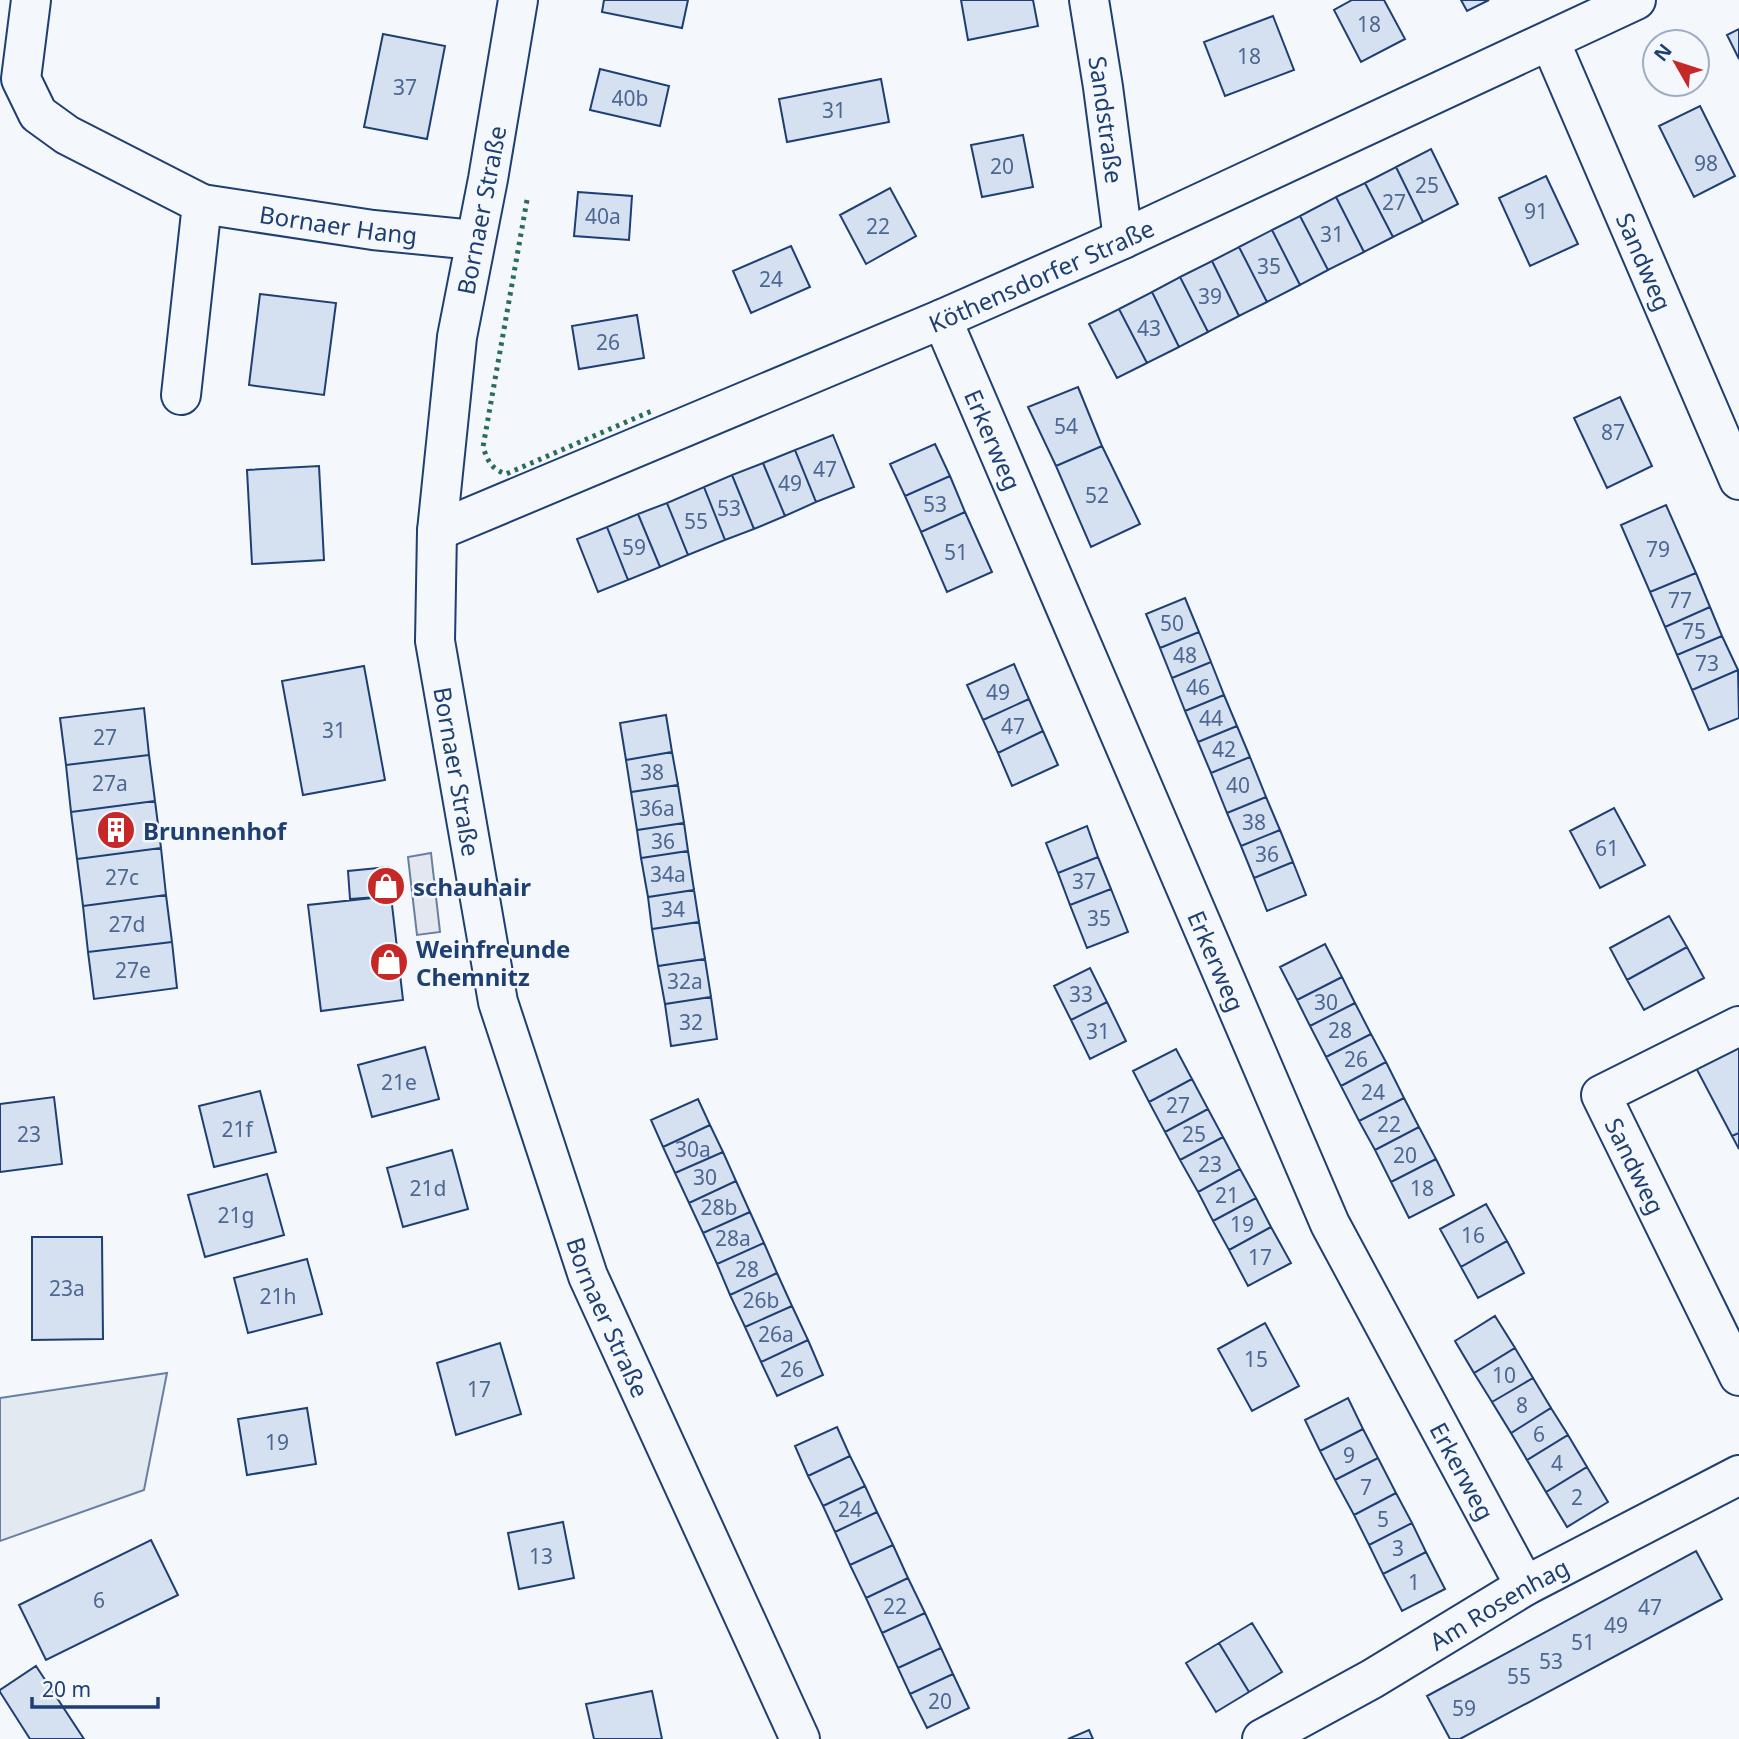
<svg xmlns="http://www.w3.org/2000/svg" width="1739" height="1739" font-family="'Noto Sans',sans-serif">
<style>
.green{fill:#e3e9f0;stroke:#687fa3;stroke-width:2}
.parking{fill:#e3e8f0;stroke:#687fa3;stroke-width:2}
.building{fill:#d5e0f0;stroke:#1d3f73;stroke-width:2}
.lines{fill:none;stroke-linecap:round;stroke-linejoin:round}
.minor-casing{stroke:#1d3f73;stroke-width:42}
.major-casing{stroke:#1d3f73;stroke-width:42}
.minor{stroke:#f4f7fb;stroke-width:38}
.major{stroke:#f4f7fb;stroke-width:38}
.hedge{stroke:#2c6c60;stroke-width:5;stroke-dasharray:3.5 5;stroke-linecap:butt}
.labels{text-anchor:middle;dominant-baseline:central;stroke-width:5;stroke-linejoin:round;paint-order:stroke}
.number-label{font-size:21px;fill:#4b6792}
.street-label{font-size:24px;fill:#1d3f73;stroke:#f4f7fb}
.poi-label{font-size:24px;font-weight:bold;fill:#1d3f73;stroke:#f4f7fb;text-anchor:start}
</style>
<rect width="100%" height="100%" fill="#f4f7fb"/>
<path class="green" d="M167,1373L144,1490L0,1541V1398Z"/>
<path class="parking" d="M431,853L440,932L417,935L408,857Z"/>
<path class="building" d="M604,0H688L682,28L602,12Z
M961,0H1033L1038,26L968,40Z
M1352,0H1384L1405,39L1361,62L1334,10Z
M1461,0H1489L1467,11Z
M1273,16L1294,70L1225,96L1204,42Z
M1739,29V59L1727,35Z
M383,34L445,46L427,139L364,127Z
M600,69L669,86L660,126L590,110Z
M881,79L889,122L787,142L779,99Z
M1700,106L1735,176L1694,197L1659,126Z
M1023,135L1033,187L982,197L971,145Z
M1431,149L1458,204L1423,222L1396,167Z
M1396,167L1423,222L1393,237L1365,183Z
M1546,176L1578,244L1530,266L1499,198Z
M1365,183L1393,237L1364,252L1336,197Z
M890,188L916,236L866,264L840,215Z
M578,192L632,196L629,240L574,236Z
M1336,197L1364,252L1328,270L1300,216Z
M1300,216L1328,270L1300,285L1272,230Z
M1272,230L1300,285L1267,302L1239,247Z
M791,246L810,287L751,313L733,271Z
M1239,247L1267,302L1239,316L1212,261Z
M1212,261L1239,316L1208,332L1180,277Z
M1180,277L1208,332L1179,347L1152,292Z
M1152,292L1179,347L1147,363L1119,309Z
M260,294L336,303L324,395L249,385Z
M1119,309L1147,363L1117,378L1089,324Z
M637,315L644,358L579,369L572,326Z
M1078,387L1102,446L1056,466L1028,407Z
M1620,397L1652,466L1607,488L1574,418Z
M833,435L854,487L816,502L795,450Z
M935,444L950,476L905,496L890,464Z
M1102,446L1140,524L1091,547L1056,466Z
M795,450L816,502L785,516L763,463Z
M763,463L785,516L754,529L732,475Z
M319,466L324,560L252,564L247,470Z
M732,475L754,529L725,540L704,487Z
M950,476L965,512L921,532L905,496Z
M704,487L725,540L688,555L667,503Z
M667,503L688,555L660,567L638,514Z
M1666,505L1696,573L1650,592L1621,525Z
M965,512L992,572L947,592L921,532Z
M638,514L660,567L628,580L607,527Z
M607,527L628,580L598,592L577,539Z
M1696,573L1710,607L1665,627L1650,592Z
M1185,598L1199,632L1160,648L1146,614Z
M1710,607L1722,636L1677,655L1665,627Z
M1199,632L1211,662L1172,678L1160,648Z
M1722,636L1738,670L1692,690L1677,655Z
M1211,662L1224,695L1185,711L1172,678Z
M1014,664L1029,699L983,720L967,685Z
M364,666L385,780L303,795L282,681Z
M1738,670L1739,718L1709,730L1692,690Z
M1224,695L1237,726L1198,742L1185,711Z
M1029,699L1043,731L998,753L983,720Z
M144,708L149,755L66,765L60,718Z
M666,715L672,752L626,760L620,723Z
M1237,726L1250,757L1211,773L1198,742Z
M1043,731L1058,765L1012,786L998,753Z
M672,752L678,785L631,792L626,760Z
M149,755L155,801L71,812L66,765Z
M1250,757L1266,797L1227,813L1211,773Z
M678,785L684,823L637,830L631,792Z
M1266,797L1280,830L1241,846L1227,813Z
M155,801L161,848L77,859L71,812Z
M1614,808L1645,865L1600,888L1570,831Z
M684,823L688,851L641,858L637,830Z
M1087,826L1098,857L1058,873L1046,843Z
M1280,830L1293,862L1254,878L1241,846Z
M161,848L166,895L83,906L77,859Z
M688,851L694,890L648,897L641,858Z
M1098,857L1111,889L1070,905L1058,873Z
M1293,862L1306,895L1267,911L1254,878Z
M388,867L391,896L350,899L348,871Z
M1111,889L1128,932L1087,948L1070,905Z
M694,890L699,922L652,929L648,897Z
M166,895L172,942L88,952L83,906Z
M391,896L403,1000L321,1011L308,905Z
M1669,916L1687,947L1627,980L1610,948Z
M699,922L705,959L658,966L652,929Z
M172,942L177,988L94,999L88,952Z
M1325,944L1342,977L1297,1000L1280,967Z
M1687,947L1704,978L1644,1010L1627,980Z
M705,959L711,997L665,1004L658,966Z
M1090,968L1107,1002L1071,1020L1054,986Z
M1342,977L1355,1003L1310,1026L1297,1000Z
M711,997L717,1039L671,1046L665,1004Z
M1107,1002L1126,1041L1090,1059L1071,1020Z
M1355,1003L1371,1034L1326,1057L1310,1026Z
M1371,1034L1386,1062L1341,1086L1326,1057Z
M1739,1043V1133L1732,1136L1695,1066Z
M425,1047L439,1099L372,1117L358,1065Z
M1176,1049L1192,1079L1149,1102L1133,1071Z
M1386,1062L1404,1098L1359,1121L1341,1086Z
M1192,1079L1208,1109L1165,1132L1149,1102Z
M260,1091L276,1152L214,1167L199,1106Z
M54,1097L62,1164L0,1172V1104Z
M1404,1098L1419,1127L1375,1150L1359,1121Z
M698,1099L710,1125L663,1147L651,1120Z
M1208,1109L1223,1137L1180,1160L1165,1132Z
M710,1125L723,1152L675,1173L663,1147Z
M1419,1127L1436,1159L1391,1182L1375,1150Z
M1739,1133V1149L1732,1136Z
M1223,1137L1240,1169L1198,1192L1180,1160Z
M452,1150L468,1209L403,1227L387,1168Z
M723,1152L736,1181L689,1203L675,1173Z
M1436,1159L1454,1195L1409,1218L1391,1182Z
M1240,1169L1256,1198L1213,1221L1198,1192Z
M267,1174L284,1235L205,1257L188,1195Z
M736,1181L750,1212L703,1233L689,1203Z
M1256,1198L1271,1227L1229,1250L1213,1221Z
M1486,1204L1507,1241L1461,1267L1440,1229Z
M750,1212L764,1243L717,1264L703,1233Z
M1271,1227L1291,1263L1248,1286L1229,1250Z
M32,1237H102L103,1339L32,1340Z
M1507,1241L1524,1273L1478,1298L1461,1267Z
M764,1243L777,1273L730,1295L717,1264Z
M307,1259L322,1314L248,1333L234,1278Z
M777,1273L792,1306L745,1327L730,1295Z
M792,1306L808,1340L761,1362L745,1327Z
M1495,1316L1515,1348L1474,1373L1455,1341Z
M1265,1323L1299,1386L1252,1411L1218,1349Z
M808,1340L823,1375L777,1396L761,1362Z
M500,1343L521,1414L456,1435L437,1363Z
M1515,1348L1533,1378L1492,1402L1474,1373Z
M1533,1378L1551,1408L1511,1433L1492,1402Z
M1348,1398L1363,1429L1320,1451L1305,1420Z
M307,1408L316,1464L247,1475L238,1419Z
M1551,1408L1568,1435L1527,1460L1511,1433Z
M837,1427L850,1456L808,1476L795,1446Z
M1363,1429L1378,1458L1335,1480L1320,1451Z
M1568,1435L1587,1467L1546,1492L1527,1460Z
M850,1456L865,1486L823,1506L808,1476Z
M1378,1458L1396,1493L1354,1515L1335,1480Z
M1587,1467L1608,1502L1567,1527L1546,1492Z
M865,1486L877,1512L835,1532L823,1506Z
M1396,1493L1412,1523L1369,1545L1354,1515Z
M877,1512L893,1545L850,1565L835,1532Z
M563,1522L574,1578L519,1589L508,1533Z
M1412,1523L1426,1552L1383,1574L1369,1545Z
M151,1540L178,1595L46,1660L19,1605Z
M893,1545L908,1578L866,1598L850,1565Z
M1696,1551L1722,1599L1460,1739H1450L1427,1696Z
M1426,1552L1445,1589L1402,1611L1383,1574Z
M908,1578L925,1613L882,1633L866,1598Z
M925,1613L941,1648L898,1668L882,1633Z
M1252,1623L1282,1672L1249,1692L1219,1643Z
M1219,1643L1249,1692L1216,1712L1186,1663Z
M941,1648L953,1674L910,1694L898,1668Z
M36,1666L84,1739H30L0,1692V1690Z
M953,1674L969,1708L927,1728L910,1694Z
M652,1691L662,1739H594L586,1704Z
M1089,1730L1093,1739H1068Z"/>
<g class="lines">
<defs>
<g id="minor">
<path d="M31,0L21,79L38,114L67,135L202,204L181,395"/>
<path id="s1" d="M1089,0L1103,87L1123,239"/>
<path id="s2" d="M1550,41L1739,480"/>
<path id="s3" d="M202,204L373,230L474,240"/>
<path id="s4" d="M942,319L1330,1224L1525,1586"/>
<path id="s5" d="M437,531L942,319L1123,239L1636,0"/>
<path id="s6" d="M1739,1026L1601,1095L1739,1376"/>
<path id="s7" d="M1262,1739L1372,1679L1525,1586L1739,1475"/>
</g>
<g id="major">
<path id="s8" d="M518,0L488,179L457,337L437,531L435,641L498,1002L588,1276L800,1739"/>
</g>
</defs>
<use href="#minor" class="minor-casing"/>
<use href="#major" class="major-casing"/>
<use href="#minor" class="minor"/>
<use href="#major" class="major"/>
<path class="hedge" d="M527,200L483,447C488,461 491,469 506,474L654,410"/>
</g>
<defs>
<symbol id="building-disc" viewBox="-11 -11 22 22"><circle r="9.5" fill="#c62828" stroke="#f4f7fb"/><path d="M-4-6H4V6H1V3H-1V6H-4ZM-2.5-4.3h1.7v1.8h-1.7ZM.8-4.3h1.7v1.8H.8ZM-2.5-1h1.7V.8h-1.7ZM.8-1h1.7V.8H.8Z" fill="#fff"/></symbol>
<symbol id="shop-disc" viewBox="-11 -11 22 22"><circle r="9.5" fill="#c62828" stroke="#f4f7fb"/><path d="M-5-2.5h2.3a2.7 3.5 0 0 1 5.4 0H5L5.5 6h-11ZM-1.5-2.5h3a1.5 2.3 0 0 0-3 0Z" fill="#fff"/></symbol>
</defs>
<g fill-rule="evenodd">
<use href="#building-disc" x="94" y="808" width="44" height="44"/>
<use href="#shop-disc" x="364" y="864" width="44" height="44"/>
<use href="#shop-disc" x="367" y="940" width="44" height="44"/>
</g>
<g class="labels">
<g class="number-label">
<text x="1369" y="24">18</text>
<text x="1249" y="56">18</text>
<text x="405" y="87">37</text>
<text x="630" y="98">40b</text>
<text x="834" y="110">31</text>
<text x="1706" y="163">98</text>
<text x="1002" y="166">20</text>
<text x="1427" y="185">25</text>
<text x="1394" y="202">27</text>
<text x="1536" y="211">91</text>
<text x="603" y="216">40a</text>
<text x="878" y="226">22</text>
<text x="1332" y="234">31</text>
<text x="1269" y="266">35</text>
<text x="771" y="279">24</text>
<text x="1210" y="296">39</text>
<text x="1149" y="328">43</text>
<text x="608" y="342">26</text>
<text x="1066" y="426">54</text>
<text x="1613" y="432">87</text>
<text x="825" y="469">47</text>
<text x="790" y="483">49</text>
<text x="1097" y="495">52</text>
<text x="935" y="504">53</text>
<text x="729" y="508">53</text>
<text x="696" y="521">55</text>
<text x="634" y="547">59</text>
<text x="1658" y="549">79</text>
<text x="956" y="552">51</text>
<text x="1680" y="600">77</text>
<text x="1172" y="623">50</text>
<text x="1694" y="631">75</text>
<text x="1185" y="655">48</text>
<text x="1707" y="663">73</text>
<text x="1198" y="687">46</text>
<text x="998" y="692">49</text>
<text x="1211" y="718">44</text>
<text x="1013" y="726">47</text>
<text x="334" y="730">31</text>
<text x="105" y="737">27</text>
<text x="1224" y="749">42</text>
<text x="652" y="772">38</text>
<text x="110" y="783">27a</text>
<text x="1238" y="785">40</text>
<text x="657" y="808">36a</text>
<text x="1254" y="822">38</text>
<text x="663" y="841">36</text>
<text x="1607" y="848">61</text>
<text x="1267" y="854">36</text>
<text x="668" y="874">34a</text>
<text x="122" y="877">27c</text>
<text x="1084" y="881">37</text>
<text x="673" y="909">34</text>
<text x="1099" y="918">35</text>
<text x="127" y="924">27d</text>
<text x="133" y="970">27e</text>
<text x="685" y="981">32a</text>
<text x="1081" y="994">33</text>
<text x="1326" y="1002">30</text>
<text x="691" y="1022">32</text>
<text x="1340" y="1030">28</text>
<text x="1098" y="1031">31</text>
<text x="1356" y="1059">26</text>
<text x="399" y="1082">21e</text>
<text x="1373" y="1092">24</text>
<text x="1178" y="1105">27</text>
<text x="1389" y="1124">22</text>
<text x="237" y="1129">21f</text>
<text x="29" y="1134">23</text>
<text x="1194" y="1134">25</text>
<text x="693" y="1149">30a</text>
<text x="1405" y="1155">20</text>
<text x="1210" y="1164">23</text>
<text x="705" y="1177">30</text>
<text x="428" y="1188">21d</text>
<text x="1422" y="1188">18</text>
<text x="1227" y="1195">21</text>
<text x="719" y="1207">28b</text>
<text x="236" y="1215">21g</text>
<text x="1242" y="1224">19</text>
<text x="1473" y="1235">16</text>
<text x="733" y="1238">28a</text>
<text x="1260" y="1257">17</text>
<text x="747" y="1269">28</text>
<text x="67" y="1288">23a</text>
<text x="278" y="1296">21h</text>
<text x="761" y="1300">26b</text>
<text x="776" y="1334">26a</text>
<text x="1256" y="1359">15</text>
<text x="792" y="1369">26</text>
<text x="1504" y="1375">10</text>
<text x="479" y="1389">17</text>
<text x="1522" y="1405">8</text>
<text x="1539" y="1434">6</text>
<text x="277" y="1442">19</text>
<text x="1349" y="1455">9</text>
<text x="1557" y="1463">4</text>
<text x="1366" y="1487">7</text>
<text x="1577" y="1497">2</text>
<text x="850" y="1509">24</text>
<text x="1383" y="1519">5</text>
<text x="1398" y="1548">3</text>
<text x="541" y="1556">13</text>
<text x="1414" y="1582">1</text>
<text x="99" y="1600">6</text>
<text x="895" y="1606">22</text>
<text x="1650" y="1607">47</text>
<text x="1616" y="1625">49</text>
<text x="1583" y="1642">51</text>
<text x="1551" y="1661">53</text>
<text x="1519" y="1676">55</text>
<text x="940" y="1701">20</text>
<text x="1464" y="1708">59</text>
</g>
<g class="street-label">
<text stroke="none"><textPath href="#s1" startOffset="121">Sandstraße</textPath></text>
<text transform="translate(481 210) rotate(-79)">Bornaer Straße</text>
<text stroke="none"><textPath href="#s3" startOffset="138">Bornaer Hang</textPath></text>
<text stroke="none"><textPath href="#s2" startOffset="240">Sandweg</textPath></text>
<text stroke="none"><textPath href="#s5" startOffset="656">Köthensdorfer Straße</textPath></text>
<text stroke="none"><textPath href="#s4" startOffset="131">Erkerweg</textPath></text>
<text stroke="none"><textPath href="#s8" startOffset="780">Bornaer Straße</textPath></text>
<text stroke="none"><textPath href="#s4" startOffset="698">Erkerweg</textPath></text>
<text stroke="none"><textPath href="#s6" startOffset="233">Sandweg</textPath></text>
<text stroke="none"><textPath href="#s8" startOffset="1348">Bornaer Straße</textPath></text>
<text stroke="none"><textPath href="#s4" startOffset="1265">Erkerweg</textPath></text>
<text stroke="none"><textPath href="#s7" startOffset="273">Am Rosenhag</textPath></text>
</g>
<g class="poi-label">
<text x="143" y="830">Brunnenhof</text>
<text x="413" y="886">schauhair</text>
<text x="416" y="948">Weinfreunde<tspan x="416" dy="28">Chemnitz</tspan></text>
</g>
</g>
<g transform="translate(1676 63) rotate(309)"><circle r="33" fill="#f4f7fb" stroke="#9eadc5" stroke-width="2"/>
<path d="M0-5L12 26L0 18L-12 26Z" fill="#c62828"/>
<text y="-10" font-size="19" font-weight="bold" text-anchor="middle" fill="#1d3f73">N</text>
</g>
<path d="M32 1697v10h126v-10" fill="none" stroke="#1d3f73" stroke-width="3.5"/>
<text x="42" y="1697" font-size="21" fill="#1d3f73" stroke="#f4f7fb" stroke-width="5" paint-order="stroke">20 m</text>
</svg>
